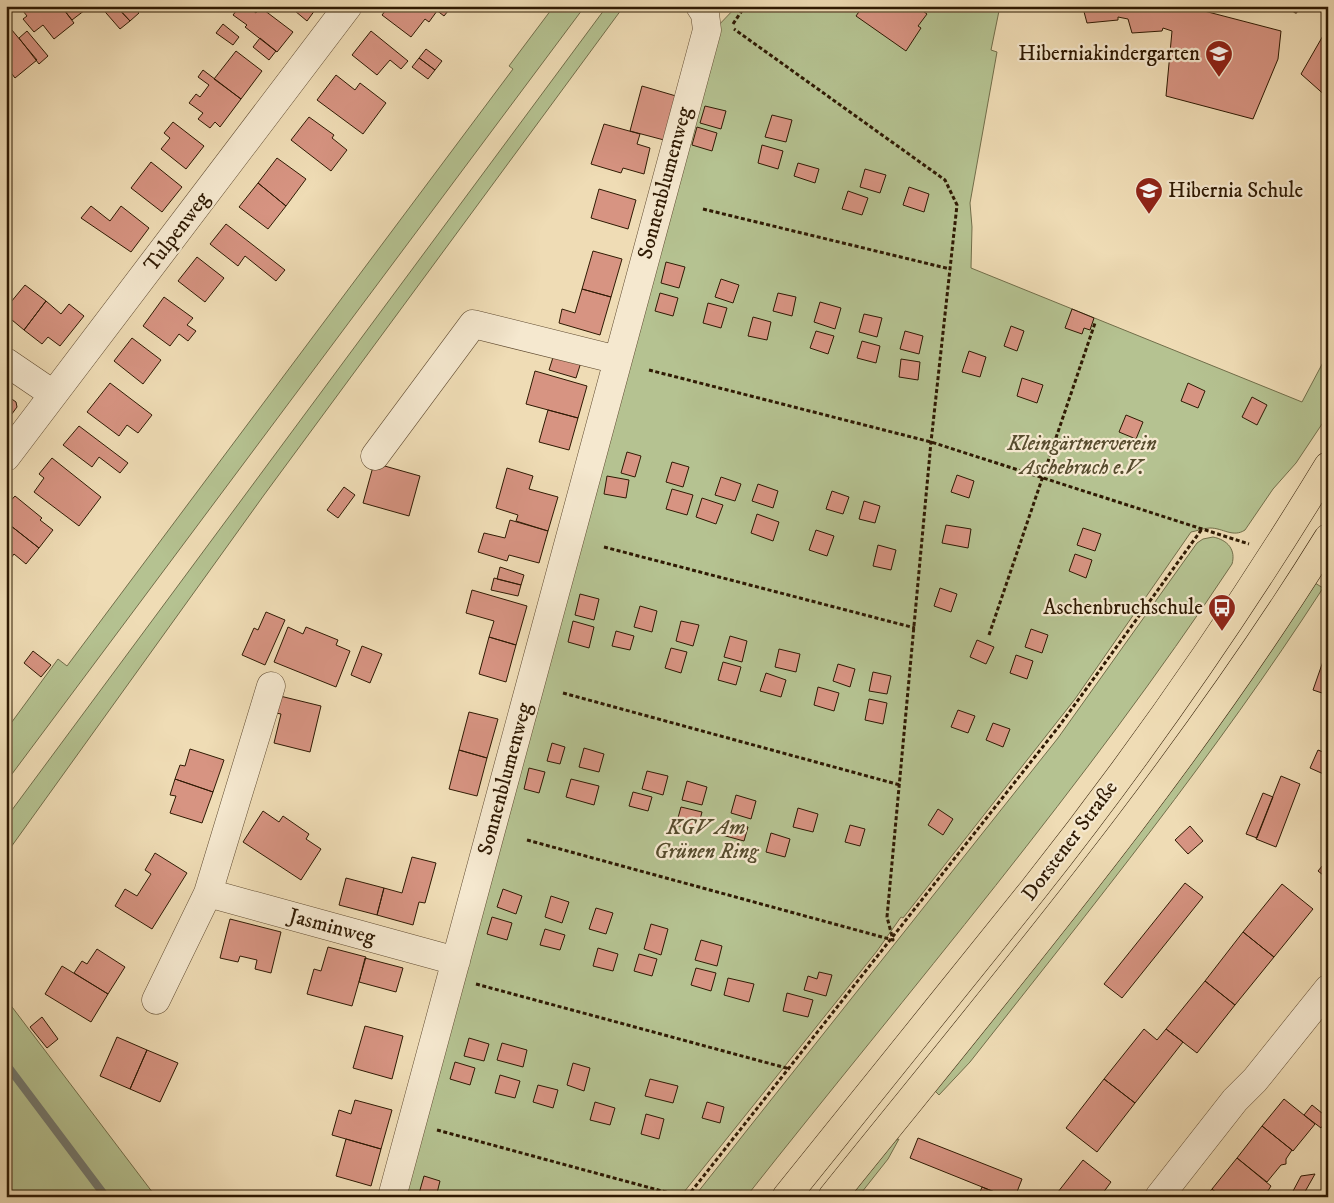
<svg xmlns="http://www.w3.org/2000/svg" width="1334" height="1203" font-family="'IM FELL DW Pica',serif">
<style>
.green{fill:#b5c291;stroke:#726e4a}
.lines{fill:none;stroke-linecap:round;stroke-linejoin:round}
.stream{stroke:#727970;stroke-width:8}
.building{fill:#d79482;stroke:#2f1a03}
.minor-casing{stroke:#5f4a30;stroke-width:29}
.major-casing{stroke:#2f1a03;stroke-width:29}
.path{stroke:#2f1a03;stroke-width:3;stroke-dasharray:4 2.5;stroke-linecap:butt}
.minor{stroke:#f5e8cf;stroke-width:28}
.major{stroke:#efdcb5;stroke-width:28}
.labels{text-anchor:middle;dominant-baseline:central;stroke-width:4.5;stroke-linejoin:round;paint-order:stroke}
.poi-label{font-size:21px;fill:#2f1a03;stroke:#f5e8cf;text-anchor:end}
.street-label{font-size:21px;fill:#2f1a03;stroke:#f5e8cf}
.park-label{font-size:21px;font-style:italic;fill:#574c2e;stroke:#f5e8cf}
</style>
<rect width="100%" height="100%" fill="#efdcb5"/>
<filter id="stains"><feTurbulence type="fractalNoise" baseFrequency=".004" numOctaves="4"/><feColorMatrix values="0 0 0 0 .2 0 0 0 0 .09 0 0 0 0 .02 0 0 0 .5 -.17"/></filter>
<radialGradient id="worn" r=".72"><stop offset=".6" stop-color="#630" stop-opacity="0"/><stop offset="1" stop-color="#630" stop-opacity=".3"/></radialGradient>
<path class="green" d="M554,6H585L6,782V730L58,659L67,666L513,69L509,66Z
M607,6H624L264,495L6,854V818Z
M737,6H1000L991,50L997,52L970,203L972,227L971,268L1302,402L1328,353V415L1296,463L1273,489L1245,530C1233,538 1223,528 1210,528C1204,528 1197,531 1191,532L1075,699L903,918L901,917L877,951L680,1197H400L714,30Z
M1213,537C1228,540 1236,550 1232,564C1085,786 911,988 746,1197H694L1058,738L1197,543L1203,539Z
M1315,583L1323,588C1216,754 1092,907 970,1062L939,1095L935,1091Z
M6,999L156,1197H6Z
M899,1139L888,1159L858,1197H847L894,1141Z"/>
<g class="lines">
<path class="stream" d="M6,1064L106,1197"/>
</g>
<path class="building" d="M19,6H61L74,23L54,39L43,25L34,32L23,19L27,16Z
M61,6H82L85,10L72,20Z
M100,6H116L130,21L120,29Z
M116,6H132L139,13L130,21Z
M240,6H247L256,13L260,7L293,32L277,52L245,27L247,25L233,15Z
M289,6H318L307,21Z
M389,6H431L437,11L429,22L425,19L411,37L382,15Z
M431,6H452L444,16Z
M863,6H916L927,14L918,26L921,28L906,51L856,16Z
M1077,6H1185L1281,31L1278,59L1253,119L1166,96L1172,31L1163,28L1162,31L1132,33L1128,19L1118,17V20L1087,23L1083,8Z
M6,23L37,60L15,78L6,66Z
M223,24L239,37L233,45L216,33Z
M1328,27V98L1301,74Z
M27,31L48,56L39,64L19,38Z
M371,31L408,61L401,69L390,60L377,75L352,55Z
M260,38L276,51L269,60L253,47Z
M426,49L442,61L435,70L419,58Z
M236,51L262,71L241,99L214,79Z
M419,58L435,70L428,79L412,67Z
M203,70L241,99L220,127L215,122L210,128L198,119L203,113L189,103L196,94L200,97L209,85L198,77Z
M336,75L355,90L360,83L386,103L363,134L317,100Z
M642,86L676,96L664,140L630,131Z
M705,106L726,111L721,129L700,123Z
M772,115L792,120L786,142L765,137Z
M309,117L334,135L332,138L347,150L331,171L291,140Z
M173,122L204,146L186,169L161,149L170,138L164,133Z
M604,124L640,134L637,144L650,148L644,174L623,168L621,173L591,164Z
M697,127L717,133L712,151L692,145Z
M762,145L783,151L778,169L758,163Z
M277,158L306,179L286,206L258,183Z
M151,162L182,187L162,212L131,188Z
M798,163L819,169L815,183L794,176Z
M865,169L886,175L880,193L860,187Z
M258,183L286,206L268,229L239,207Z
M909,187L929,194L924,212L903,205Z
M599,189L636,200L628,229L591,218Z
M848,191L868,198L862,215L842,209Z
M91,206L110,221L121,206L149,228L131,252L81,218Z
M226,224L285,270L276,281L245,256L238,266L210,244Z
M593,251L622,259L611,297L582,289Z
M197,257L224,278L205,302L178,281Z
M666,262L685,267L679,288L661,283Z
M721,279L739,285L733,303L715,297Z
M25,285L46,301L24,330L6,315V308Z
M582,289L611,297L600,335L559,323L562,309L575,313Z
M660,293L678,298L673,316L655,311Z
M778,293L796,297L792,316L773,311Z
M164,297L193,318L187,325L196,331L188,341L179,334L170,346L143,326Z
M46,301L61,314L69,304L84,316L60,346L48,337L42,344L24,330Z
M820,302L841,308L835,329L814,322Z
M708,303L727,308L721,328L703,323Z
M1072,309L1094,318L1090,330L1084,328L1082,334L1065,328Z
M864,314L882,318L877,337L859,332Z
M753,317L771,322L767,340L748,336Z
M1011,326L1024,331L1017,351L1004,346Z
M816,331L834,336L828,354L810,348Z
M905,331L923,336L919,354L900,349Z
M132,338L161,360L143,384L114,361Z
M862,341L880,346L876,363L857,358Z
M555,351L582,359L576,378L549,370Z
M969,351L986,357L980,377L962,372Z
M901,359L920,362L918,380L899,377Z
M535,371L587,386L578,418L526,404Z
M1022,378L1043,385L1037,403L1017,396Z
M110,383L152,415L138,433L127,425L119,436L87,412Z
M1188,383L1205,391L1198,408L1181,401Z
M9,397L16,402L17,407L6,422V398Z
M1252,397L1267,405L1257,425L1242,417Z
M548,410L578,418L569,450L539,442Z
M1126,415L1143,422L1136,439L1119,432Z
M79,426L128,463L120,473L99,457L92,467L63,445Z
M627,452L641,456L635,477L621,473Z
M52,458L101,497L79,526L34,492L44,478L39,474Z
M672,462L689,467L683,487L666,482Z
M374,463L420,476L409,516L363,503Z
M507,468L533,476L529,489L558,497L548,531L516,521L518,515L496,508Z
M957,475L974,481L969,498L951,492Z
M607,476L629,480L626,498L604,494Z
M721,477L741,484L735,501L715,495Z
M758,484L778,491L773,508L752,501Z
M344,487L355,495L338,518L327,510Z
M672,489L693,495L687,515L666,509Z
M832,491L849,497L843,514L826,509Z
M15,496L42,518L40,520L53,530L39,548L6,522V506Z
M702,498L723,505L716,524L696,517Z
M864,501L880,506L875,523L859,519Z
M757,514L779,522L773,541L751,533Z
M510,520L548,531L539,563L509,555L507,561L478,552L484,533L505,538Z
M6,522L39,548L26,564L14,554L11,558L6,554Z
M946,525L971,529L968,548L942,543Z
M1083,528L1101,534L1095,551L1077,545Z
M816,530L834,536L827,556L809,550Z
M878,545L896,550L891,570L873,566Z
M1075,554L1092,560L1086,578L1069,571Z
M500,567L524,575L521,585L497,579Z
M494,578L521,585L518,596L491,590Z
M940,588L957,594L951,612L934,606Z
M472,590L527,606L516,645L489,637L494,621L466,613Z
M580,594L599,599L594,620L575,615Z
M640,606L657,611L652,632L634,627Z
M266,612L285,620L265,665L242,655L254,628L258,630Z
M573,621L594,627L589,648L568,642Z
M681,621L699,625L693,646L676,641Z
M288,627L303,634L306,627L338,640L336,645L350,651L336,687L274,662Z
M1031,629L1048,635L1042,653L1025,647Z
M616,631L634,636L630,650L612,646Z
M730,636L747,641L742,662L724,657Z
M489,637L516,645L506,682L479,674Z
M977,640L994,647L986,664L970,657Z
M362,646L382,654L370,683L351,675Z
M1328,647V695L1313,690Z
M671,648L687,652L681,673L665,668Z
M779,649L800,654L796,672L775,667Z
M33,651L51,665L41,677L24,663Z
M1016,655L1033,661L1027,679L1010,673Z
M723,662L741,667L736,685L718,680Z
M838,664L855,669L850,687L833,681Z
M873,672L891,676L887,694L869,691Z
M766,673L786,680L781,697L760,691Z
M818,687L839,693L834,711L814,705Z
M280,696L321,706L310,752L274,743L281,714L276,713Z
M869,699L887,703L883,724L865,720Z
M958,710L975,716L968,733L951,727Z
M469,712L498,719L487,758L459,750Z
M993,723L1010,729L1003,747L986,740Z
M552,743L565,747L560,764L547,761Z
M584,748L604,754L599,772L579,767Z
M190,749L224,760L213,792L175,779L180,765L185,766Z
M459,750L487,758L477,796L449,789Z
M1318,750L1328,754V776L1310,768Z
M529,768L545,772L539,793L524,789Z
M647,771L668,776L663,795L642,789Z
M1281,776L1300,784L1276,847L1256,839Z
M175,779L213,792L202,823L170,813L176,796L170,795Z
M571,779L599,786L594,805L566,797Z
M687,781L707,787L702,805L682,800Z
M633,792L652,797L648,811L629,806Z
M1263,793L1273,797L1257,838L1246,834Z
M736,795L756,801L751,819L731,813Z
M681,807L702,812L697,831L676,825Z
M798,808L818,814L813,832L793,827Z
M938,809L953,819L943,835L928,825Z
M263,811L279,822L283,816L309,834L306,839L321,849L301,880L243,842Z
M726,821L748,827L744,841L722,835Z
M850,825L865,829L860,846L845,842Z
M1190,826L1203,841L1188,854L1175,840Z
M771,833L790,839L785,857L766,852Z
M155,853L187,873L152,929L115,906L125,889L137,896L151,874L145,870Z
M412,857L436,863L425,903L419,902L413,925L377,915L384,888L402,893Z
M1328,859V879L1318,871Z
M346,878L384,888L377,915L339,905Z
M1185,883L1203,897L1122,998L1104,984Z
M1282,884L1313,909L1274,957L1243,932Z
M503,889L522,896L516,914L497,907Z
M551,896L569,902L562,923L545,917Z
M596,908L613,913L606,934L589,929Z
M492,917L512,923L507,940L487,934Z
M230,919L281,932L271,973L255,969L257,960L240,956L238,962L220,958Z
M651,924L668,929L661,955L644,949Z
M545,929L565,935L560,950L540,945Z
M1243,932L1274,957L1235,1005L1205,981Z
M701,940L722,946L717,966L695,960Z
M328,947L366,957L352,1006L307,994L314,969L321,971Z
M598,948L618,954L613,971L593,966Z
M97,949L125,967L108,994L74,973L82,961L87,964Z
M639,954L657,959L652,976L634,971Z
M365,958L403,968L396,992L359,982Z
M62,966L108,994L91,1022L45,994Z
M696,968L716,973L711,991L691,985Z
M819,972L832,975L826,996L804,990L808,976L817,979Z
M728,978L754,984L749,1002L724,995Z
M1205,981L1235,1005L1197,1053L1166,1029Z
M787,993L813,1000L808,1017L783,1011Z
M42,1017L58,1039L47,1048L30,1027Z
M365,1026L403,1036L392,1079L353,1068Z
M1144,1029L1157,1040L1166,1029L1183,1042L1135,1103L1104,1079Z
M117,1037L147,1050L130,1089L100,1076Z
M469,1038L489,1044L484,1061L464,1056Z
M502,1043L527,1050L523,1067L497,1060Z
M147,1050L178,1063L160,1102L130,1089Z
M455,1062L475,1068L470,1085L450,1079Z
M573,1063L590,1068L584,1091L567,1085Z
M500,1075L520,1081L515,1098L495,1093Z
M650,1079L678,1086L673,1103L645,1096Z
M1104,1079L1135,1103L1097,1152L1066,1128Z
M538,1085L558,1090L553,1108L533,1102Z
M1284,1099L1315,1124L1293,1151L1262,1126Z
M355,1100L392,1110L381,1149L332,1135L339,1110L351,1114Z
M595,1102L615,1108L610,1125L590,1120Z
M707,1102L724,1107L720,1123L702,1118Z
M1312,1105L1328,1118L1321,1128L1304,1115Z
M646,1114L664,1119L659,1139L641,1134Z
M1262,1126L1292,1150L1286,1159V1164L1281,1165L1267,1182L1237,1158Z
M918,1138L1022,1179L1015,1197H1007L910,1158Z
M346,1139L381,1149L371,1186L336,1176Z
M1237,1158L1271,1186L1264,1197H1221L1212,1189Z
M1083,1160L1111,1182L1100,1197H1054Z
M1315,1174L1302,1197L1292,1193L1301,1176Z
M424,1176L440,1181L436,1197H418Z
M982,1187L1007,1197H978Z
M1212,1189L1221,1197H1205Z"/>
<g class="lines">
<defs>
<path id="minor" d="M6,362L53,394
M375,456L473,324L618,360
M6,457L348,6
M271,686L208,893L456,961
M156,1000L208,893
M392,1197L707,30L705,14L700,6
M1159,1197L1235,1100L1255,1080L1328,989"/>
<path id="major" d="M786,1197C868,1094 951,993 1033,890C1140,755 1238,614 1328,466
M832,1197C1004,983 1183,772 1328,538"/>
</defs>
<use href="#minor" class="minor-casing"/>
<use href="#major" class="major-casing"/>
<path class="path" d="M1282,6L1296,12L1297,6
M733,24L745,6
M703,209L950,269
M649,370L931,442L1249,544
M604,547L915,628
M989,635L1095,323
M563,693L900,785
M527,840L893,940L887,917L931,442L957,205L945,180L734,29
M476,984L790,1069
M437,1130L684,1197
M687,1197L1060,725L1202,529"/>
<use href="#minor" class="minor"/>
<use href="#major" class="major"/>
</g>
<defs>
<symbol id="school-pin" viewBox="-11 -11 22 30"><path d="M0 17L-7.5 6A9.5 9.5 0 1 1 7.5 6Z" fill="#8f2418" stroke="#f5e8cf"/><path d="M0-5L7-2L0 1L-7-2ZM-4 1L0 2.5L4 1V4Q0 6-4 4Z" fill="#fff"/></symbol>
<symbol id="bus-pin" viewBox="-11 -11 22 30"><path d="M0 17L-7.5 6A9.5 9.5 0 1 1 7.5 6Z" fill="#8f2418" stroke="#f5e8cf"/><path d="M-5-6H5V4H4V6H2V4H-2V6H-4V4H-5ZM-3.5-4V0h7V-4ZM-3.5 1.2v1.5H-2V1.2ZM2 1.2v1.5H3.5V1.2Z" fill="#fff"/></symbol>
</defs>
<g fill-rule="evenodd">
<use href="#school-pin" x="1203" y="38" width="32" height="43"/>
<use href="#school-pin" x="1133" y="175" width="32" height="43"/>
<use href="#bus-pin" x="1206" y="592" width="32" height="43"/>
</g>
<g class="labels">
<g class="poi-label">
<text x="1200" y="54">Hiberniakindergarten</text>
<text x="1168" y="191" text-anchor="start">Hibernia Schule</text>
<text x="1203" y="608">Aschenbruchschule</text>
</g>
<g class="street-label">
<text transform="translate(665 183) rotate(-75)">Sonnenblumenweg</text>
<text transform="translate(177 232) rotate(-53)">Tulpenweg</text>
<text transform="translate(505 779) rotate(-75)">Sonnenblumenweg</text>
<text transform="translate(1070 841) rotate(-53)">Dorstener Straße</text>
<text transform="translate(332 927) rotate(15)">Jasminweg</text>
</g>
<g class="park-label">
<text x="1082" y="444">Kleingärtnerverein<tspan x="1082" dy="24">Aschebruch e.V.</tspan></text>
<text x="706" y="828">KGV Am<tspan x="706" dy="24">Grünen Ring</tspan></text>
</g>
</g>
<rect width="1334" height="1203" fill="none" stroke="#efdcb5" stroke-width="25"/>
<rect x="8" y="8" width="1319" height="1188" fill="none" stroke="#2f1a03" stroke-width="2.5"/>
<rect x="12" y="12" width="1309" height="1178" fill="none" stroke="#2f1a03"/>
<rect width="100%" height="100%" filter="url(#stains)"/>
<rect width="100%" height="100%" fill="url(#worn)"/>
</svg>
